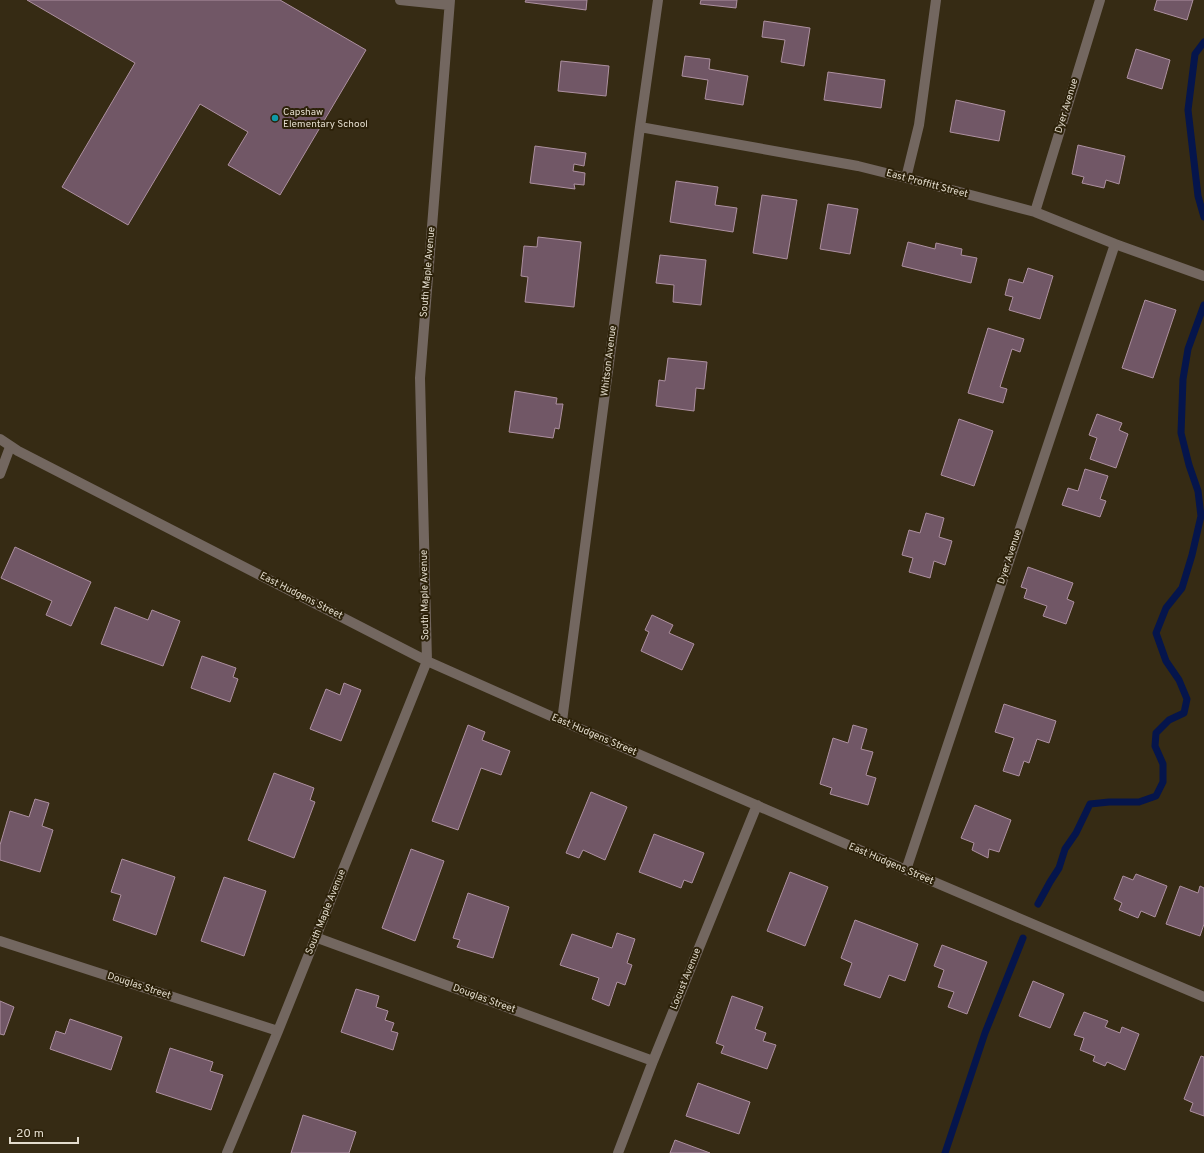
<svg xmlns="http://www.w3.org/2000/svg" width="1204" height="1153" font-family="Overpass,sans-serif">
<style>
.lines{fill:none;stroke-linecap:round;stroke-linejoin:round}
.stream{stroke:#05154c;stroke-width:7}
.building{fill:#715766;stroke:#ad90a0}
.minor{stroke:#736760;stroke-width:10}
.culture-dot{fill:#0f9aa8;stroke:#2c2109;stroke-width:1.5}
.labels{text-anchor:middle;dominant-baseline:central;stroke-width:4;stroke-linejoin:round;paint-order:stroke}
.street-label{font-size:10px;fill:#e3dccd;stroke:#2c2109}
.poi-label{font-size:10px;fill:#e3dccd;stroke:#2c2109;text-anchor:start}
</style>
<rect width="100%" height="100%" fill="#362b14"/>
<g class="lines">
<path class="stream" d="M1204,42L1195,54L1188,110L1198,196L1204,217
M1038,904L1050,882L1059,868L1065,849L1076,833L1090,804L1109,802H1139L1156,796L1163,782V764L1155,746L1156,733L1169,720L1184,713L1187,699L1179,680L1166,661L1156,633L1166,608L1182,588L1192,555L1201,516L1198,491L1189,465L1181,433L1183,379L1188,349L1204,305
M945,1153L985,1033L1023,938"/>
</g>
<path class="building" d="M27,0H280L366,50L280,195L228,165L248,132L200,104L128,225L62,187L135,63Z
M526,0H587L586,10L525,2Z
M701,0H737L736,8L700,4Z
M1157,0H1193L1187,20L1154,10Z
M764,21L810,28L804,66L781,62L785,40L762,37Z
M1136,49L1170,60L1162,89L1127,78Z
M685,56L710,59L709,69L748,76L743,105L705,99L708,80L682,76Z
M561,61L609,66L606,96L558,91Z
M828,72L885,80L881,108L824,100Z
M956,100L1005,111L999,141L950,132Z
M1078,145L1125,156L1119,184L1106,180L1104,188L1082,183L1084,177L1072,174Z
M535,146L586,153L584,166L574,164L573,171L585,173L584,185L574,184L575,189L530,183Z
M676,181L718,187L715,205L737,208L733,232L670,222Z
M762,195L797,200L787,259L753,253Z
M828,204L858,209L850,254L820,249Z
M538,237L581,242L574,307L525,302L528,277L521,276L524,246L537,247Z
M908,242L935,249L936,243L962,249L961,255L977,258L971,283L902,266Z
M660,255L706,260L701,305L673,302L674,285L656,283Z
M1028,268L1053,276L1040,319L1009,310L1013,297L1005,295L1009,279L1023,283Z
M1145,300L1176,310L1153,378L1122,368Z
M988,328L1024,339L1020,352L1012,349L1000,387L1007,389L1003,403L968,393Z
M668,358L707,362L704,389L696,388L694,411L656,406L659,380L665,381Z
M515,391L557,398L556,404H563L559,429L555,428L553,438L509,432Z
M1097,414L1122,423L1119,430L1128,434L1116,468L1090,459L1097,438L1089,435Z
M959,419L993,431L974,486L941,475Z
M1085,469L1108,476L1100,499L1106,501L1100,517L1062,505L1068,488L1078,491Z
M926,513L944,518L939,537L952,541L945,565L934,561L930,578L909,572L913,558L902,555L909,530L920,533Z
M15,547L91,582L71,626L46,615L52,601L1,578Z
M1028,567L1073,583L1067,599L1074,602L1066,624L1043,616L1047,606L1024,598L1027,589L1021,587Z
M115,607L148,620L152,610L180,621L163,666L101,644Z
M652,615L673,625L669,633L694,644L682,670L641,651L649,632L645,630Z
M202,656L236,668L233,677L238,679L230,702L191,688Z
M344,683L361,690L341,741L310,729L326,689L340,695Z
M1004,704L1056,721L1049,743L1037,739L1029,763L1024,761L1019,776L1003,771L1014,738L995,732Z
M468,725L485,732L482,740L510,751L501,775L481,768L458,830L432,821Z
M853,725L867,729L861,749L873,752L866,775L876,778L868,805L830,794L832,788L820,784L833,738L848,743Z
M274,773L314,788L310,800L315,802L294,858L248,840Z
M591,792L627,807L605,860L583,850L579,858L566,853Z
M35,799L49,803L42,826L53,830L40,872L0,860V845L10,811L29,817Z
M975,805L1011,820L999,852L989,849L988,858L972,850L974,843L961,838Z
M654,834L704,853L692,883L684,880L681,888L639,872Z
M411,849L444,861L415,941L382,928Z
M122,859L175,877L156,935L113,920L121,895L111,892Z
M790,872L828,887L805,946L767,931Z
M1136,874L1167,886L1155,917L1141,911L1138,918L1119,910L1122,903L1114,899L1123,876L1133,880Z
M224,877L266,891L244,956L201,941Z
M1180,886L1198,893L1200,886L1204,888V924L1200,936L1166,924Z
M468,893L509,907L493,958L457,947L460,940L453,938Z
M855,920L918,944L905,981L889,975L880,998L844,985L852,963L841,958Z
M617,933L635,939L627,963L632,965L625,985L617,982L609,1006L592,999L599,978L560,965L572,934L612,948Z
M942,945L987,962L967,1014L948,1007L954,992L938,987L944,970L934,966Z
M1033,981L1064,994L1050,1028L1019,1016Z
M356,989L379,996L376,1007L388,1011L385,1020L394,1023L391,1031L398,1033L393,1050L341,1032Z
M732,996L763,1007L755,1029L766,1033L763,1041L776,1045L767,1069L721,1053L724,1046L716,1043Z
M0,1001L14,1007L4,1035L0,1034Z
M1084,1012L1108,1021L1105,1027L1120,1033L1122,1027L1139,1034L1125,1070L1107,1062L1105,1066L1093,1061L1095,1056L1080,1050L1084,1038L1074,1035Z
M70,1019L122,1037L111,1070L50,1049L56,1031L65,1034Z
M170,1048L213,1062L210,1071L223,1075L211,1110L156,1092Z
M1201,1056L1204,1057V1116L1190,1111L1193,1103L1184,1099Z
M698,1083L750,1102L739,1134L686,1116Z
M303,1115L356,1132L349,1153H291Z
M675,1140L710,1153H670Z"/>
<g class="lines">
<path class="minor" d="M400,0L449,5
M640,127L858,166L906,178L1035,212L1115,244L1204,276
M906,178L919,125L936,0
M1035,212L1100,0
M0,439L18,451L427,661L562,721L906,870L1204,997
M0,474L10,447
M562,721L640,127L658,0
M906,870L1115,244
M315,937L653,1061
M0,941L278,1031
M227,1153L278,1031L427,661L420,378L450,0
M618,1153L653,1061L757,805"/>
</g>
<circle class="culture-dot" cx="275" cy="118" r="4"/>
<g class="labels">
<g class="street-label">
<text transform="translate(1067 106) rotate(-73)">Dyer Avenue</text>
<text transform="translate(927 184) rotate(15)">East Proffitt Street</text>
<text transform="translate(428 272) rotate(-85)">South Maple Avenue</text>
<text transform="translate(609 361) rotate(-83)">Whitson Avenue</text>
<text transform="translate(1010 557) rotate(-72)">Dyer Avenue</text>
<text transform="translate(425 595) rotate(-91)">South Maple Avenue</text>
<text transform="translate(301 596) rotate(27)">East Hudgens Street</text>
<text transform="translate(594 735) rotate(23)">East Hudgens Street</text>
<text transform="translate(891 864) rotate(23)">East Hudgens Street</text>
<text transform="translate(326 912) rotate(-68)">South Maple Avenue</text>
<text transform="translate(686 979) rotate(-68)">Locust Avenue</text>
<text transform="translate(139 986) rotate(18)">Douglas Street</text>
<text transform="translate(484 999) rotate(20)">Douglas Street</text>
</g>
<g class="poi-label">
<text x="283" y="112">Capshaw<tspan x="283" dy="12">Elementary School</tspan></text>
</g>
</g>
<path d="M10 1137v6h68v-6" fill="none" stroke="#e3dccd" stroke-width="2"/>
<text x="16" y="1137" font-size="12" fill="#e3dccd" stroke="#2c2109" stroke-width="3" paint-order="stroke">20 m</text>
</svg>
